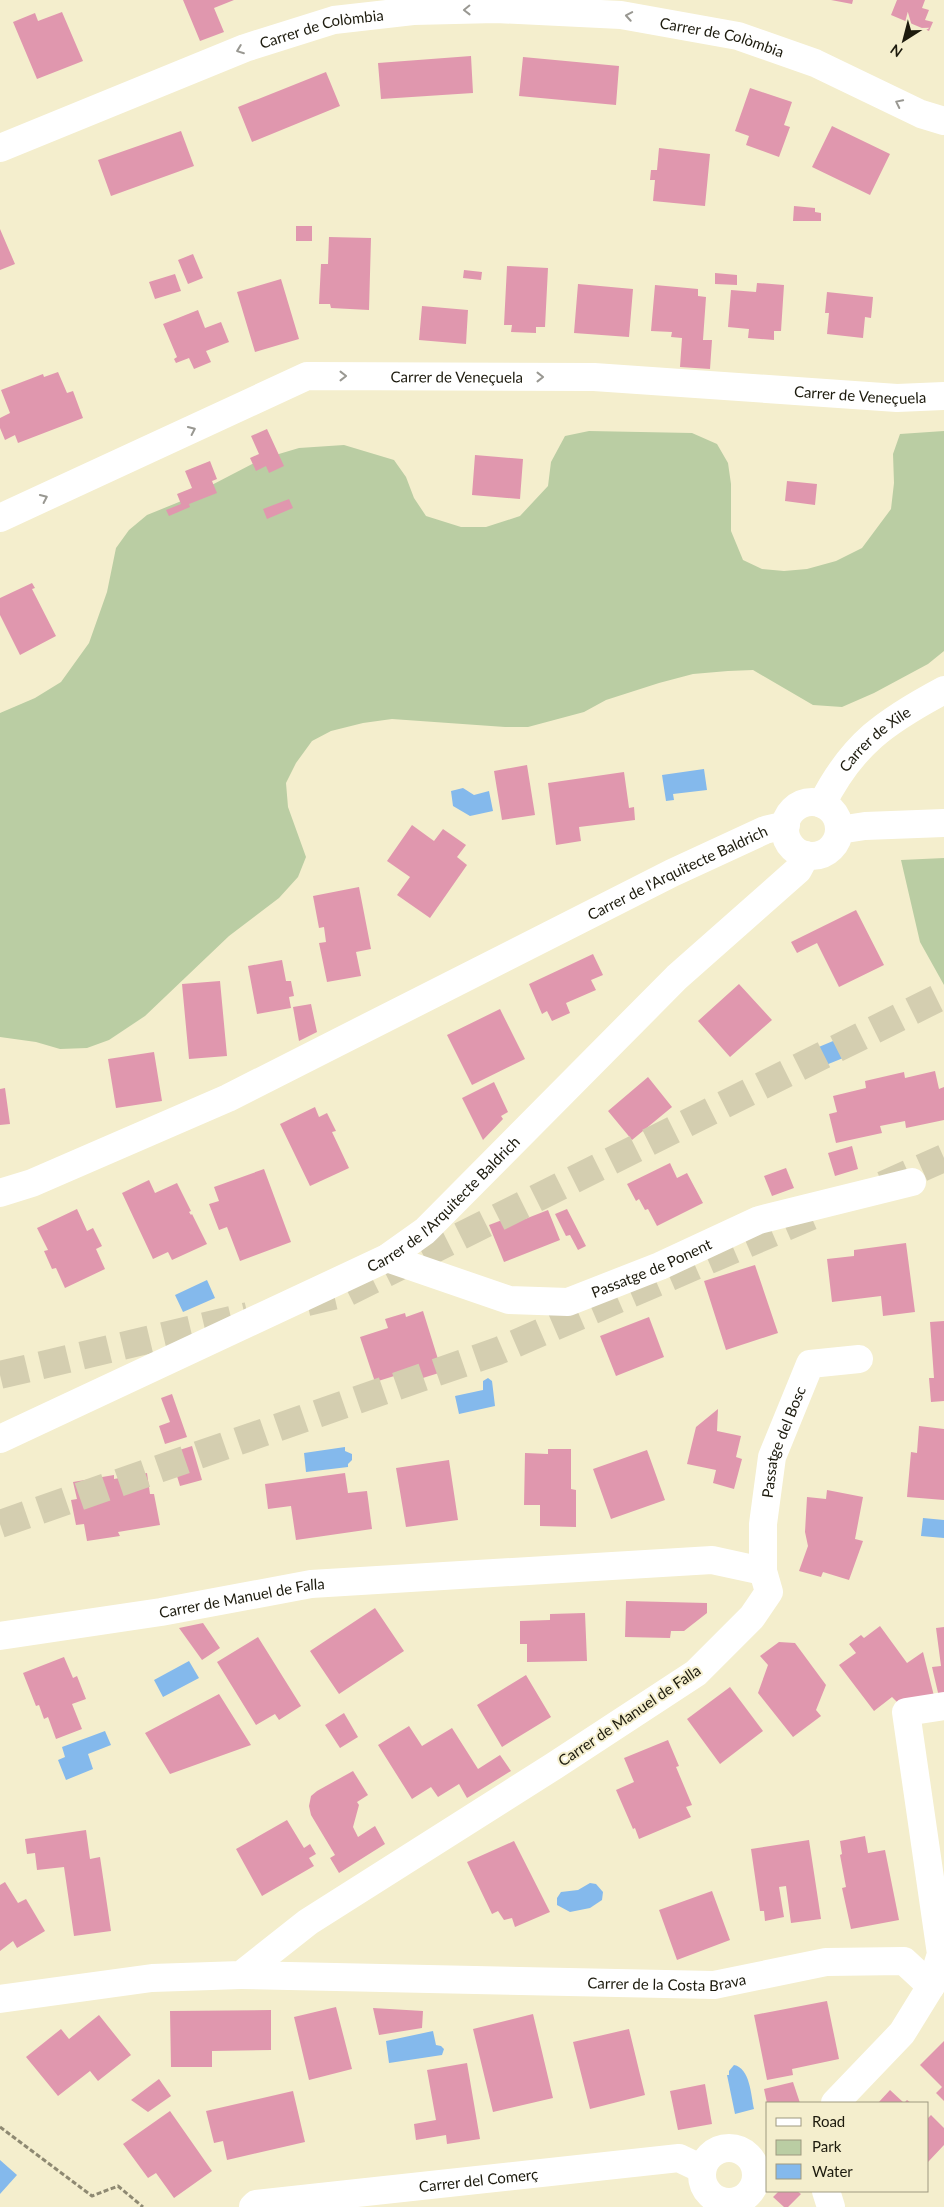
<svg xmlns="http://www.w3.org/2000/svg" width="944" height="2207" font-family="Lato,sans-serif">
<style>
.green{fill:#bacda3}
.water{fill:#84b9ec}
.building{fill:#e097ae}
.lines{fill:none;stroke-linecap:round;stroke-linejoin:round}
.highway-tunnel{stroke:#d4ceb0;stroke-width:28;stroke-dasharray:28 14;stroke-linecap:butt}
.path{stroke:#8e8972;stroke-width:3;stroke-dasharray:5 2.5;stroke-linecap:butt}
.minor{stroke:#fff;stroke-width:28}
.oneway{stroke:#999892}
.labels{text-anchor:middle;dominant-baseline:central;stroke-width:4;stroke-linejoin:round;paint-order:stroke}
.street-label{font-size:15px;fill:#1c1a0d;stroke:#f4eecd}
</style>
<rect width="100%" height="100%" fill="#f4eecd"/>
<path class="green" d="M589,431L692,433L717,444L728,463L731,484V531L743,560L762,569L784,571L807,569L836,561L862,548L891,509L894,483L893,454L900,434L944,431V651L928,664L874,693L842,707L813,705L753,670L728,671L693,674L659,683L606,700L584,712L528,727H505L392,719L363,723L331,731L312,741L296,763L286,783L288,807L306,857L298,877L279,898L229,936L145,1016L109,1040L87,1048L60,1049L36,1042L0,1037V713L35,698L61,682L89,643L107,592L116,548L129,530L147,515L179,502L262,459L299,448L344,445L394,460L406,477L414,498L426,516L461,527H486L520,516L548,486L551,462L565,436Z
M944,858V985L920,942L901,860Z"/>
<path class="water" d="M704,769L707,790L673,794L674,800L666,801L662,775Z
M463,788L474,795L489,791L493,811L470,816L453,806L451,791Z
M850,1034L853,1042L860,1040L864,1043L863,1050L816,1069L809,1051Z
M207,1280L215,1298L183,1312L175,1295Z
M488,1378L492,1381L495,1406L459,1414L455,1396L483,1390V1381Z
M345,1447V1451L352,1454V1460L348,1464V1467L306,1472L304,1453Z
M923,1518L944,1520V1538L921,1536Z
M189,1661L199,1678L163,1697L154,1680Z
M105,1731L111,1745L88,1754L93,1769L66,1780L58,1760L65,1757L62,1747Z
M590,1883L596,1884L603,1892L602,1900L590,1908L570,1912L557,1905V1898L561,1892L578,1890Z
M433,2031L436,2045L441,2046L444,2049L442,2055L389,2063L386,2041Z
M734,2065C750,2068 751,2095 754,2109L735,2114L727,2075H729V2071Z
M0,2160L17,2175L0,2194Z"/>
<path class="building" d="M183,0H234L214,8L224,32L200,41Z
M831,0H853L852,4Z
M897,0H925L922,8L929,10L925,20L933,22L929,31L891,15Z
M62,12L83,61L37,79L13,22L35,13L38,21Z
M471,56L473,93L381,99L378,63Z
M523,57L619,66L616,105L519,96Z
M326,72L340,106L252,142L238,107Z
M750,88L792,102L784,125L790,127L779,157L746,145L749,136L735,131Z
M832,126L890,154L870,195L812,167Z
M181,131L194,166L111,196L98,160Z
M659,148L710,154L705,206L653,201L655,180H650L651,170H657Z
M794,206L815,208V212L821,213V221H793Z
M296,226H312V241H296Z
M0,229L15,264L0,270Z
M329,237L371,238L369,310L331,308L330,304H319L321,264H328Z
M193,254L203,278L188,284L178,260Z
M507,266L548,268L545,327H536V333L511,332L512,325H504Z
M464,270L482,272L481,280L463,278Z
M715,273L737,275V285L715,284Z
M175,274L181,291L155,299L149,282Z
M281,279L299,339L255,352L237,292Z
M757,283L784,285L781,331H774V340L748,338L749,329L728,327L731,290L756,292Z
M578,284L633,289L629,337L574,333Z
M655,285L698,289V296L706,297L703,340H712L710,369L680,367L682,338L671,337L672,332L651,331Z
M827,292L873,297L871,318L865,317L863,338L827,334L829,313H825Z
M422,306L468,310L466,344L419,340Z
M198,310L205,328L221,322L229,342L206,351L211,362L194,369L189,358L176,363L174,359L177,357L163,324Z
M58,372L67,393L73,391L83,418L18,443L15,435L5,440L0,428V418L10,413L1,390L43,374L44,377Z
M267,429L284,466L269,473L266,466L256,471L250,458L259,454L251,436Z
M475,455L523,459L520,499L472,495Z
M210,461L217,479L212,481L217,493L189,504L190,507L169,516L166,510L181,504L177,494L192,488L185,471Z
M787,481L817,484L815,505L785,501Z
M289,499L293,508L267,519L263,509Z
M32,583L35,588L32,589L56,636L20,655L0,615V598Z
M527,765L535,815L502,820L494,771Z
M624,772L629,808L634,807L635,820L579,827L581,841L556,845L548,783Z
M412,825L434,841L443,829L466,845L457,857L467,865L430,918L397,895L410,877L387,861Z
M359,887L371,949L356,952L361,976L327,982L319,943L326,942L324,927L319,928L313,896Z
M856,910L884,965L839,987L817,943L797,953L791,942Z
M593,954L603,975L591,980L596,990L566,1003L570,1013L552,1021L547,1011L542,1014L529,984Z
M282,960L286,981H291L294,996L289,997L291,1008L257,1014L248,966Z
M220,981L227,1056L189,1059L182,984Z
M739,984L772,1020L730,1057L698,1021Z
M311,1004L317,1032L299,1041L293,1007Z
M500,1009L525,1059L472,1085L447,1035Z
M154,1052L162,1101L116,1108L108,1059Z
M935,1071L939,1089L944,1087V1120L906,1128L905,1121L880,1126L882,1133L836,1143L829,1114L837,1112L833,1096L866,1088L865,1081L904,1072L905,1078Z
M648,1077L672,1107L632,1140L608,1111Z
M494,1082L508,1112L501,1116L503,1119L483,1140L462,1098Z
M5,1088L10,1124L0,1125V1089Z
M315,1107L319,1117L327,1113L336,1131L332,1132L349,1168L310,1186L280,1124Z
M852,1146L858,1169L835,1176L828,1153Z
M670,1163L677,1178L687,1173L703,1203L657,1226L648,1209L645,1210L639,1199L636,1201L627,1184Z
M786,1168L794,1188L772,1196L764,1176Z
M264,1169L291,1242L240,1261L227,1227L219,1230L209,1204L219,1201L214,1187Z
M149,1180L155,1193L177,1183L191,1211L189,1212L191,1215L192,1214L207,1244L172,1260L168,1252L153,1259L122,1193Z
M77,1209L87,1231L93,1228L102,1246L96,1249L105,1269L65,1288L56,1268L52,1269L44,1251L48,1250L37,1228Z
M567,1209L586,1246L578,1250L570,1235L566,1236L555,1214Z
M548,1210L560,1240L504,1262L489,1225L523,1212L525,1219Z
M906,1243L915,1312L883,1316L881,1296L832,1302L827,1259L854,1256V1250Z
M755,1265L778,1333L726,1350L704,1281Z
M423,1311L442,1372L410,1382L407,1372L375,1382L360,1337L388,1328L385,1319L405,1313L406,1317Z
M649,1317L664,1357L616,1376L600,1336Z
M944,1321V1401L931,1402L929,1378H934L930,1322Z
M172,1394L187,1437L165,1444L159,1426L170,1422L161,1398Z
M718,1409L717,1431L741,1436L736,1457L742,1459L734,1489L713,1483L716,1470L687,1464L696,1427Z
M919,1426L944,1429V1500L907,1497L911,1452L917,1453Z
M192,1446L202,1480L180,1486L170,1453Z
M548,1449H571V1489L576,1490V1527L540,1526V1505H524L525,1453L548,1454Z
M647,1450L665,1500L611,1519L593,1469Z
M449,1460L458,1520L406,1527L396,1468Z
M147,1473L150,1494H154L160,1525L118,1532L120,1536L87,1541L84,1524L76,1525L71,1500L77,1499L73,1482L114,1475V1479Z
M345,1473L348,1493L367,1491L372,1529L296,1540L291,1506L268,1509L265,1484Z
M827,1490L863,1497L855,1539L863,1541L849,1580L823,1572L821,1577L799,1571L808,1546L805,1532L807,1497L826,1499Z
M626,1601L707,1603V1613L684,1631H671L670,1638L625,1637Z
M375,1608L404,1651L339,1694L310,1651Z
M585,1613L587,1661L527,1662V1644H520V1621L550,1620V1614Z
M203,1623L220,1648L202,1660L179,1628Z
M880,1626L907,1663L923,1652L934,1696L900,1705L892,1697L874,1711L839,1665L856,1653L849,1644L861,1635L864,1638Z
M944,1627V1696L939,1697L932,1667L941,1666L936,1628Z
M258,1637L301,1706L279,1720L275,1714L256,1725L217,1662Z
M779,1642L795,1643L826,1685L816,1710L821,1716L793,1737L758,1693L768,1665L760,1656Z
M64,1657L73,1678L77,1676L86,1699L72,1704L82,1729L56,1739L48,1717L44,1719L39,1705L36,1706L23,1673Z
M526,1675L551,1717L502,1747L477,1705Z
M730,1687L763,1731L720,1764L687,1719Z
M219,1694L251,1745L170,1774L145,1733Z
M344,1713L358,1737L340,1748L325,1725Z
M409,1726L422,1746L452,1728L478,1769L500,1755L511,1771L467,1798L459,1784L438,1797L431,1787L412,1799L378,1745Z
M668,1740L679,1766L676,1767L692,1805L686,1807L691,1817L639,1839L635,1828L633,1829L616,1790L634,1782L624,1758Z
M353,1771L368,1795L357,1802L359,1805L353,1827L358,1837L375,1826L385,1844L339,1873L330,1858L335,1855L311,1815L309,1806L311,1796L317,1791Z
M287,1820L304,1848L310,1844L316,1854L309,1858L314,1866L262,1896L236,1849Z
M86,1830L90,1859L100,1857L111,1931L74,1936L64,1867L37,1870L35,1853L27,1854L25,1839Z
M865,1836L868,1853L885,1850L899,1920L851,1929L842,1888L846,1887L840,1855L842,1854L840,1841Z
M809,1840L821,1919L791,1923L786,1886L779,1887L784,1917L765,1921L764,1911H760L751,1849Z
M514,1841L550,1912L515,1927L512,1918L504,1920L498,1911L492,1914L467,1862Z
M5,1882L18,1903L26,1899L45,1931L17,1948L13,1941L0,1951V1885Z
M712,1891L730,1940L677,1960L659,1910Z
M827,2001L839,2059L792,2069L793,2075L767,2080L754,2015Z
M336,2007L352,2069L309,2080L294,2017Z
M373,2008L423,2011L422,2028L379,2035Z
M271,2010V2050L212,2051V2067H171L170,2011Z
M533,2014L553,2098L493,2112L473,2029Z
M99,2015L131,2055L98,2081L90,2071L58,2096L26,2057L61,2029L69,2039Z
M629,2029L645,2095L590,2109L573,2042Z
M944,2041V2101L936,2093L942,2087L920,2065Z
M467,2063L480,2139L447,2144L446,2135L416,2140L414,2124L436,2120L427,2070Z
M159,2079L171,2096L148,2112L131,2100Z
M793,2082L800,2103H767L764,2089Z
M705,2084L712,2124L678,2130L670,2091Z
M890,2090L904,2103L907,2100L911,2103H878Z
M293,2091L305,2142L227,2160L223,2141L214,2143L206,2111Z
M170,2111L212,2171L174,2198L156,2173L148,2178L123,2144Z
M931,2115L944,2128V2145L928,2162V2118Z
M779,2191H797L801,2194L788,2207H784L773,2197Z"/>
<g class="lines">
<path class="highway-tunnel" d="M883,1185L944,1158
M307,1302L346,1293L944,995
M0,1375L248,1316
M0,1524L498,1351L816,1214"/>
<path class="path" d="M0,2127L92,2196L118,2186L143,2207"/>
<g class="minor">
<path id="s1" d="M0,148L245,48L334,20L413,11L496,9L621,15L738,36L815,63L921,114L944,121"/>
<path id="s2" d="M0,518L307,376L594,377L897,398L944,396"/>
<circle cx="812" cy="829" r="27"/>
<path id="s3" d="M822,804C852,744 886,721 944,690"/>
<path d="M839,830L865,826L944,823"/>
<path id="s4" d="M0,1193L32,1183L228,1098L672,873L765,830L786,825"/>
<path id="s5" d="M387,1258L509,1300L568,1302L660,1266L759,1220L912,1182"/>
<path id="s6" d="M0,1439L387,1258L425,1231L677,977L798,870L806,855"/>
<path id="s7" d="M763,1571V1524L772,1457L810,1364L859,1359"/>
<path id="s8" d="M0,1636L161,1612L311,1584L712,1560L763,1571L769,1592L752,1617L696,1673L554,1766L308,1922L241,1975L152,1978L0,1999"/>
<path id="s9" d="M241,1975L714,1985L826,1962L904,1961L931,1986L902,2033L835,2103"/>
<path d="M931,1986L941,1954L906,1712L944,1706"/>
<circle cx="729" cy="2175" r="27"/>
<path d="M826,2191L831,2207"/>
<path id="s10" d="M253,2207L256,2204L679,2158L702,2169"/>
</g>
</g>
<defs><path id="oneway-chevron" d="M-2-3.5L2.5 0L-2 3.5" fill="none" stroke-width="1.6" stroke-linecap="round" stroke-linejoin="round" transform="scale(1.25)"/></defs>
<g class="oneway">
<use href="#oneway-chevron" transform="translate(467 10) rotate(179)"/>
<use href="#oneway-chevron" transform="translate(629 16) rotate(-170)"/>
<use href="#oneway-chevron" transform="translate(240 50) rotate(159)"/>
<use href="#oneway-chevron" transform="translate(899 103) rotate(-154)"/>
<use href="#oneway-chevron" transform="translate(343 376)"/>
<use href="#oneway-chevron" transform="translate(540 377)"/>
<use href="#oneway-chevron" transform="translate(192 430) rotate(-25)"/>
<use href="#oneway-chevron" transform="translate(44 498) rotate(-25)"/>
</g>
<g class="labels">
<g class="street-label">
<text stroke="none"><textPath href="#s1" startOffset="344">Carrer de Colòmbia</textPath></text>
<text stroke="none"><textPath href="#s1" startOffset="749">Carrer de Colòmbia</textPath></text>
<text stroke="none"><textPath href="#s2" startOffset="488">Carrer de Veneçuela</textPath></text>
<text stroke="none"><textPath href="#s2" startOffset="892">Carrer de Veneçuela</textPath></text>
<text stroke="none"><textPath href="#s3" startOffset="85">Carrer de Xile</textPath></text>
<text stroke="none"><textPath href="#s4" startOffset="750">Carrer de l'Arquitecte Baldrich</textPath></text>
<text stroke="none"><textPath href="#s6" startOffset="505">Carrer de l'Arquitecte Baldrich</textPath></text>
<text stroke="none"><textPath href="#s5" startOffset="278">Passatge de Ponent</textPath></text>
<text stroke="none"><textPath href="#s7" startOffset="132">Passatge del Bosc</textPath></text>
<text stroke="none"><textPath href="#s8" startOffset="245">Carrer de Manuel de Falla</textPath></text>
<text transform="translate(629 1715) rotate(-34)">Carrer de Manuel de Falla</text>
<text stroke="none"><textPath href="#s9" startOffset="426">Carrer de la Costa Brava</textPath></text>
<text stroke="none"><textPath href="#s10" startOffset="228">Carrer del Comerç</textPath></text>
</g>
</g>
<rect x="766" y="2102" width="162" height="90" fill="#f4eecd" stroke="#9e9980"/>
<rect x="776" y="2118" width="25" height="8" fill="#ffffff" stroke="#9e9980"/>
<text x="812" y="2127" font-size="15" fill="#1c1a0d">Road</text>
<rect x="776" y="2140" width="25" height="15" fill="#bacda3" stroke="#9e9980"/>
<text x="812" y="2152" font-size="15" fill="#1c1a0d">Park</text>
<rect x="776" y="2164" width="25" height="15" fill="#84b9ec" stroke="#9e9980"/>
<text x="812" y="2177" font-size="15" fill="#1c1a0d">Water</text>
<g transform="translate(904 40) rotate(216)" stroke="#f4eecd" stroke-width="4" paint-order="stroke">
<path d="M0-4L9 19L0 12L-9 19Z" fill="#1c1a0d"/>
<text y="-8" font-size="14" font-weight="bold" text-anchor="middle" fill="#1c1a0d">N</text>
</g>
</svg>
